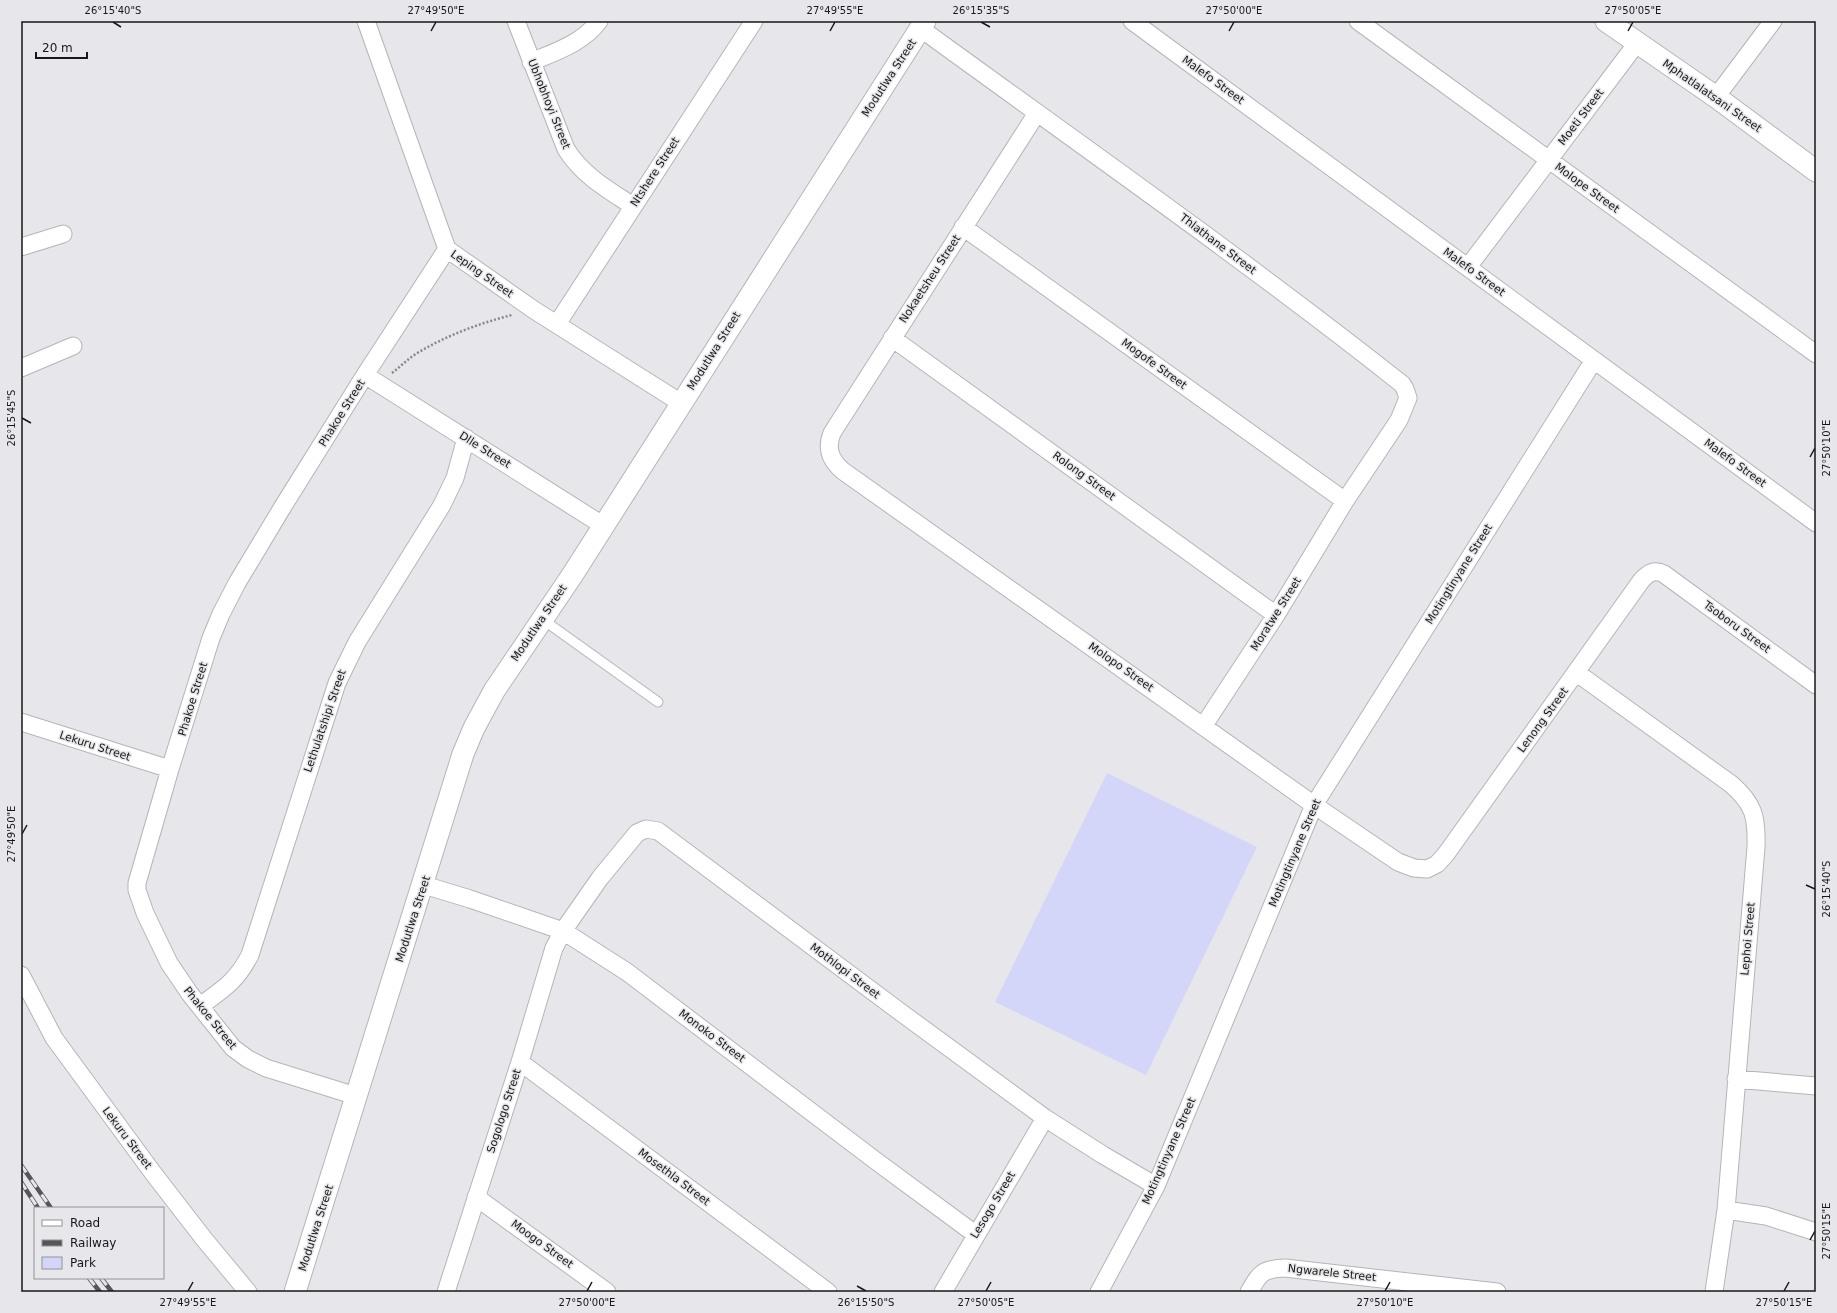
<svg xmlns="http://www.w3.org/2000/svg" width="1837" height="1313" font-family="'DejaVu Sans',sans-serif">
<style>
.green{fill:#d4d6f9}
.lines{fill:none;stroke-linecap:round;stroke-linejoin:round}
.service-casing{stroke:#b5b5b8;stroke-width:11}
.minor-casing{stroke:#b5b5b8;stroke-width:19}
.tertiary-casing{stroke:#b5b5b8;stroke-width:23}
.path{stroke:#88888b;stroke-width:2.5;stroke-dasharray:2 2;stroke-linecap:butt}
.service{stroke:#fff;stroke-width:9}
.minor{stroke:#fff;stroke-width:17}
.tertiary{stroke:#fff;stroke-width:21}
.rail-casing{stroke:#565659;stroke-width:4.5}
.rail{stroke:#e7e7eb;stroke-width:3;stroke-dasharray:9;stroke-linecap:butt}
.ticks{fill:none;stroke:#171719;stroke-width:1.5}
.labels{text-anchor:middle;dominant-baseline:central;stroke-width:3;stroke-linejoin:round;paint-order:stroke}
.street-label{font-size:11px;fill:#171719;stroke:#e7e7eb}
.neatline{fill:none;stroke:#171719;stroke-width:1.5}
.ticks-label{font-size:10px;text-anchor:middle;fill:#171719}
</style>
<rect width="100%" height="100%" fill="#e7e7eb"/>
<path class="green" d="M1107,773L1257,847L1146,1075L995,1002Z"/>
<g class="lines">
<defs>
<path id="service" d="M542,619L658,702"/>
<path id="minor" d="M366,21L447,249L534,310L681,403
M516,21L566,149C582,175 608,190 633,206
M1132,21L1816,523
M1358,21L1816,354
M920,28C1082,146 1245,260 1402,384L1405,389L1408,398L1399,420L1345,501L1276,615L1204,725
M531,62C555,52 583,43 599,21
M1716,97L1773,21
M1037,113L832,433C826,448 830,460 843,471L1314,805L1398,862L1414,868L1427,869L1437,864L1446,854L1641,581C1648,573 1654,569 1664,574L1816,685
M963,227L1345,501
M21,247L63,234
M1468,267L1637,43
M557,324L754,21
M892,338L1276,615
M21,368L73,346
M365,375L604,526
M1577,673L1731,784C1754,804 1757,817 1756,847L1726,1210L1714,1292
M21,722L170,769
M424,885L470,899L563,931L627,972L876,1161L975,1234
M21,975L54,1038L153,1173L204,1239L248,1292
M200,1006C223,989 236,982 250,955L337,683L357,642L442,505L455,478L466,438
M520,1062L828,1292
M1736,1079L1816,1086
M356,1096L266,1068L248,1059L233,1048L190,994L169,963L145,913L137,890V883L170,769L211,638L221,614L237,583L282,508L365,375L447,249
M476,1197L607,1292
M1726,1210L1766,1216L1816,1232
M446,1292L520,1062L554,948L563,931L600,878L637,833L646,829L658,831L903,1014L1045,1118L1103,1155L1156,1186
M943,1292L1045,1118
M1099,1292L1156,1186L1314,805L1594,360
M1249,1292C1260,1273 1262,1269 1285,1268L1497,1292"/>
<path id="tertiary" d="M1606,21L1716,97L1816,171
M295,1292L463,754L474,728L494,691L573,574L925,21"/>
</defs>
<use href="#service" class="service-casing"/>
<use href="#minor" class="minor-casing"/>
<use href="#tertiary" class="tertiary-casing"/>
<path class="path" d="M392,373C401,366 409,358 419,352C448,335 480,323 512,315"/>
<use href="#service" class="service"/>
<use href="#minor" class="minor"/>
<use href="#tertiary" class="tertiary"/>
<defs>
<path id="rail" d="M21,1165L51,1208
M21,1182L38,1208
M89,1278L100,1292
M101,1278L112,1292"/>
</defs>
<use href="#rail" class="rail-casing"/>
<use href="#rail" class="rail"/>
</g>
<path class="ticks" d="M113,22L121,27M981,22L990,27M431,31L436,22M830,31L835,22M1229,31L1234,22M1628,31L1633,22M22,418L31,423M1810,457L1815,448M22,834L27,825M1806,885L1815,889M1810,1240L1815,1231M857,1286L866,1291M188,1291L193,1282M587,1291L592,1282M986,1291L991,1282M1385,1291L1390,1282M1784,1291L1789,1282"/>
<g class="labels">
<g class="street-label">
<text transform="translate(889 78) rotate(-57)">Modutlwa Street</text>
<text transform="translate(1213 80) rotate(36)">Malefo Street</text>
<text transform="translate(1712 96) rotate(35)">Mphatlalatsani Street</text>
<text transform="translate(549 104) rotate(68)">Ubhobhoyi Street</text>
<text transform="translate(1581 117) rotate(-53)">Moeti Street</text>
<text transform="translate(655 172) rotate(-57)">Ntshere Street</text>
<text transform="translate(1587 188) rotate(36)">Molope Street</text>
<text transform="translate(1218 244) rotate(37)">Thlathane Street</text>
<text transform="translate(1474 272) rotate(36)">Malefo Street</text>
<text transform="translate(482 274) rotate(35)">Leping Street</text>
<text transform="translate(930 279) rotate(-57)">Nokaetsheu Street</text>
<text transform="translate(714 351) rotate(-58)">Modutlwa Street</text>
<text transform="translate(1154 364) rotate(36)">Mogofe Street</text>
<text transform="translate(342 413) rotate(-58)">Phakoe Street</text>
<text transform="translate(485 450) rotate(32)">Dlle Street</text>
<text transform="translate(1735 463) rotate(36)">Malefo Street</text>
<text transform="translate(1084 476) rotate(36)">Rolong Street</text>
<text transform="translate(1459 574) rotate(-58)">Motingtinyane Street</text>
<text transform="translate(1276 614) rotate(-58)">Moratwe Street</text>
<text transform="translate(539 623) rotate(-56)">Modutlwa Street</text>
<text transform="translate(1737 627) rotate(36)">Tsoboru Street</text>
<text transform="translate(1121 667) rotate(35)">Molopo Street</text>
<text transform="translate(193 699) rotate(-73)">Phakoe Street</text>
<text transform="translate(1543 720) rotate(-54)">Lenong Street</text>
<text transform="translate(325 721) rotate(-71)">Lethulatshipi Street</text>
<text transform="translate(95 746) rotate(18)">Lekuru Street</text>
<text transform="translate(1295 853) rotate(-67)">Motingtinyane Street</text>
<text transform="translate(413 919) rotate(-72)">Modutlwa Street</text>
<text transform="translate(1748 939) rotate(-85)">Lephoi Street</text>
<text transform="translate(845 971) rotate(37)">Mothlopi Street</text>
<text transform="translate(210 1018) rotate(51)">Phakoe Street</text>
<text transform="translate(712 1036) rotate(37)">Monoko Street</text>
<text transform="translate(504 1111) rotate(-72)">Sogologo Street</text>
<text transform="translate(127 1138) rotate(53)">Lekuru Street</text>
<text transform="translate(1169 1151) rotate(-66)">Motingtinyane Street</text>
<text transform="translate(674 1177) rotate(37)">Mosethla Street</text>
<text transform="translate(993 1205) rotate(-59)">Lesogo Street</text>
<text transform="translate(316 1228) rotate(-72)">Modutlwa Street</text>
<text transform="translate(542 1244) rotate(36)">Moogo Street</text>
<text transform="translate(1332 1273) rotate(6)">Ngwarele Street</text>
</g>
</g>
<rect width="1837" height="1313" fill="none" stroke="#e7e7eb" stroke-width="44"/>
<rect x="34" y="1207" width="130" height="72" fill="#e7e7eb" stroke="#949497"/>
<rect x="42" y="1220" width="20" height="6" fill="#ffffff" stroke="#949497"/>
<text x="70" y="1227" font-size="12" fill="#171719">Road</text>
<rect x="42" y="1240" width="20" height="6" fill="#565659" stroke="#949497"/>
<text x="70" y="1247" font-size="12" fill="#171719">Railway</text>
<rect x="42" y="1257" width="20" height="12" fill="#d4d6f9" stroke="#949497"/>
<text x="70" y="1267" font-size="12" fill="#171719">Park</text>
<path d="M36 52v6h51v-6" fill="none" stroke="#171719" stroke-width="2"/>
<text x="42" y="52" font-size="12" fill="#171719" stroke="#e7e7eb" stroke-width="3" paint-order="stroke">20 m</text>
<rect x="22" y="22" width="1793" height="1269" class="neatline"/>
<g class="ticks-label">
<text x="113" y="14">26°15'40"S</text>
<text x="436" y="14">27°49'50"E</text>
<text x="835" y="14">27°49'55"E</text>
<text x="981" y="14">26°15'35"S</text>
<text x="1234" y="14">27°50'00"E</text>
<text x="1633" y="14">27°50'05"E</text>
<text transform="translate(11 418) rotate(-90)" y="4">26°15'45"S</text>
<text transform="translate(1826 448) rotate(-90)" y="4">27°50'10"E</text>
<text transform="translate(11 834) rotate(-90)" y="4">27°49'50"E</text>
<text transform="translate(1826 889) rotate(-90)" y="4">26°15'40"S</text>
<text transform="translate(1826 1231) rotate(-90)" y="4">27°50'15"E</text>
<text x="188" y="1306">27°49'55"E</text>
<text x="587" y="1306">27°50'00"E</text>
<text x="866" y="1306">26°15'50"S</text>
<text x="986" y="1306">27°50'05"E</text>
<text x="1385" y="1306">27°50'10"E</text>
<text x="1784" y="1306">27°50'15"E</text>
</g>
</svg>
